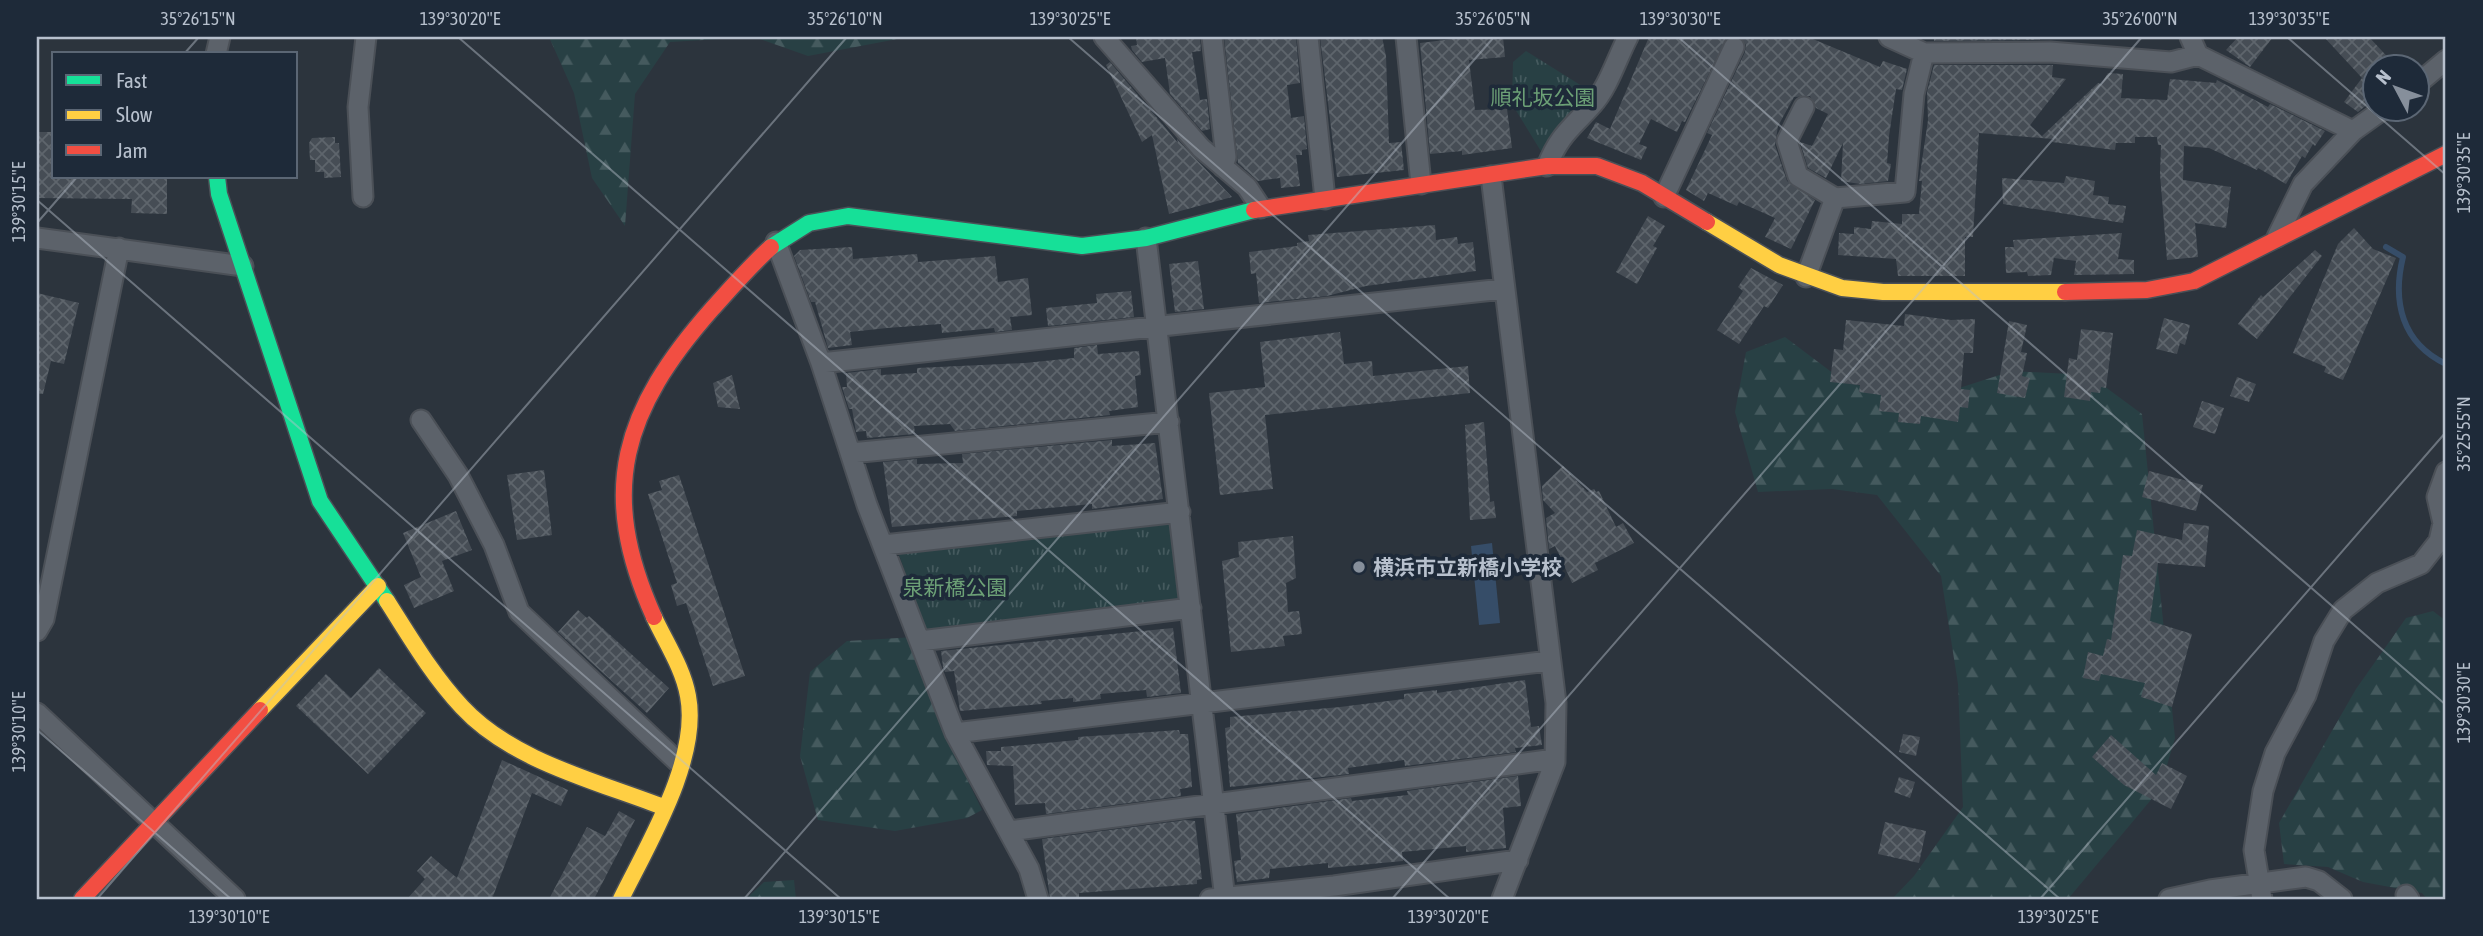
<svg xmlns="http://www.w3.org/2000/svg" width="2483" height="936" font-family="'Asap Condensed','Noto Sans JP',sans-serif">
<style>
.forest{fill:url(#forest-firs)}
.park{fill:url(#park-tufts)}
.water{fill:#364d68}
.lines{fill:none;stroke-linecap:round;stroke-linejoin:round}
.stream{stroke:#364d68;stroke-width:6}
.building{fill:url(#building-cross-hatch)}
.street-casing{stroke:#4b5057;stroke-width:23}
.fast-casing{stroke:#4b5057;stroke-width:19}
.slow-casing{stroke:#4b5057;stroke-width:19}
.jam-casing{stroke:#4b5057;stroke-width:19}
.street{stroke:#5c626a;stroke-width:19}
.fast{stroke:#16e098;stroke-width:16}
.slow{stroke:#ffcf43;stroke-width:16}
.jam{stroke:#f24e42;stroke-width:16}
.ticks{fill:none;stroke:#b7c0cd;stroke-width:2;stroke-opacity:0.45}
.poi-dot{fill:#868f9b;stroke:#1e2a39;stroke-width:2.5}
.labels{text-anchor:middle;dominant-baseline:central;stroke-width:7;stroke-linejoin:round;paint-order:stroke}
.park-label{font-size:21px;fill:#6ca076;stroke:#1e2a39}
.poi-label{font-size:21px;font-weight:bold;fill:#b7c0cd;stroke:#1e2a39;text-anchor:start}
.neatline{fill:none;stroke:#b7c0cd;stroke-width:2.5}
.ticks-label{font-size:18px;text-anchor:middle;fill:#b7c0cd}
</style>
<defs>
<pattern id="forest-firs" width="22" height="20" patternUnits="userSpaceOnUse" patternTransform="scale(1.75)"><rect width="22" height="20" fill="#284044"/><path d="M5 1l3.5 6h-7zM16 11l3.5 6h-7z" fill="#455a5e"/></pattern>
<pattern id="park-tufts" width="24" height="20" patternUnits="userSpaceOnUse" patternTransform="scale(1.75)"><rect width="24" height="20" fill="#284044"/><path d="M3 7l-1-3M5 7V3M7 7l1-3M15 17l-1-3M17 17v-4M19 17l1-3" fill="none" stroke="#455a5e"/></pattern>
<pattern id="building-cross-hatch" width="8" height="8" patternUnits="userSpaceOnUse" patternTransform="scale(1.75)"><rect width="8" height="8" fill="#464d55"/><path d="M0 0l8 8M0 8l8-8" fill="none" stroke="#5e656c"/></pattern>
</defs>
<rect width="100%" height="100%" fill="#2c343d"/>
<path class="forest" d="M549,37H908L808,56L754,37L670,42L635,94L625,226L592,178L574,93Z
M1785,337L1846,383L1928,398L2012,371L2089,375L2142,414L2175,738L2160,789L2068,899H1892L1914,876L1963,807L1958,684L1941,576L1877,495L1832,489L1758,492L1735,412L1746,352Z
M2433,611L2446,621V899H2427L2422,893L2363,882L2328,867L2284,864L2279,823L2356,689L2406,618Z
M915,637L932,681L936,715L982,810L967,818L895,831L818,820L800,756L810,672L847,641Z
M794,880L796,899H746L764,882Z"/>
<path class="park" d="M1526,51L1590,91L1563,122L1542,153L1512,104L1513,62Z
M1172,523L1181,602L926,631L898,552Z"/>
<path class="water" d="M1492,543L1500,623L1479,625L1471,546Z"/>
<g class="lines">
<path class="stream" d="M2386,247L2403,257C2392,302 2402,343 2446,364"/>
</g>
<path class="building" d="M1136,37H1200L1201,51L1192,52L1200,100L1207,99L1210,129L1202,131L1170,94L1165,58L1142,62L1132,50L1131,46L1137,45Z
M1224,37H1296L1300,83L1287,85L1291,118L1304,116L1307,149L1302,150V155H1296L1300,186L1281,188L1280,178L1258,181L1238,163Z
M1320,37H1382L1386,56L1389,143L1401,142L1404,170L1337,177Z
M1469,37H1503L1505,57L1469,60L1475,110L1507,109L1512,148L1462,155V151L1430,154L1420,43Z
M1649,37H1727L1685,122L1682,121L1677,132L1651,119L1639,144L1647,147L1641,160L1587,138L1596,122L1610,129Z
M1740,37H1808L1880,67L1883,61L1907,69L1902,90L1896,89L1889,136L1887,163L1891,164L1888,181L1860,184L1841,181L1843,143L1826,178L1808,168L1800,142L1812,146L1828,114L1816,108L1810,96L1794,97L1778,126L1775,145L1787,181L1815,200L1791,249L1765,237L1775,218L1739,202L1737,206L1708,193L1704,201L1686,190L1712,135L1707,133L1745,52L1746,45Z
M1934,37H2040V40L1934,41Z
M2238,37H2273L2250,67L2226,50Z
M2324,37H2369L2396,66H2375V98L2358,112L2344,102L2362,78Z
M1110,62L1178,143L1177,139L1232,197L1169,214L1152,135L1142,142L1106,65Z
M1934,65H2053L2052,77L2066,79L2030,125L2042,136L2098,83L2101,84L2108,73L2123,74L2121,98L2167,100L2170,79L2216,83L2217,80L2268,107L2270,104L2325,131L2315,146L2313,144L2305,158L2302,156L2286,184L2258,168L2257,170L2209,148L2184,146L2183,180L2231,187L2226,228L2195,223L2198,257L2167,260L2160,174L2161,145H2158L2157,137H2135V143H2116L2115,150L2052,142L2053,139L1979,133L1973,237H1965V276H1898L1896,259L1838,255L1839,233L1854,234V227L1871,229L1872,221L1902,224V214H1919L1922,181H1919L1928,120L1927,92Z
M37,132H54V177H167V214L131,213L132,199L37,198Z
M335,137V143H339L341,177L324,178V172H315V160H310L309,143L312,138Z
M2066,176L2095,181L2093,195L2109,197L2108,204L2126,206L2123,223L2003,204L2002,178L2064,183Z
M1648,216L1665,226L1653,246L1657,248L1637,284L1616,272Z
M1435,225L1436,240L1457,237L1458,244L1473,242L1476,271L1366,286L1327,296L1259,303L1256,273L1251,274L1249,252L1297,246V243L1309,241L1308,235Z
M2354,228L2373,249L2396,258L2343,380L2324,372L2326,367L2293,353L2338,244Z
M2122,233L2118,259L2134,260V274L2074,275L2076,261L2054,258L2051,275L2028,276L2027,272L2006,273L2005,247H2014L2013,240Z
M852,247L853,259L917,254L918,262L995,256L998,282L1028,278L1032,315L1010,317L1012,330L995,332L994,328L942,333L941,324L887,328L850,332L852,345L828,348L815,302H811L794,256L800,250Z
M2315,250L2322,256L2257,339L2238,324L2261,295L2263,297Z
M1198,261L1204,309L1175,312L1169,264Z
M1751,268L1783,285L1768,308L1764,306L1739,344L1717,330L1743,291L1738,287Z
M1131,291L1134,317L1048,326L1046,308L1097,303L1096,294Z
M37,293L79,303L64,364L51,361L43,394L37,393Z
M1905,314L1951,320L1975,319L1973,353H1964L1961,389L1970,390L1968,408L1960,407L1958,422L1921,416L1920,424L1898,422L1899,413L1879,411L1881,395L1859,392L1860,385L1830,382L1834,349L1843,350L1846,320L1904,326Z
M2164,318L2190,325L2185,345L2180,343L2177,354L2156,349Z
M2009,321L2027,325L2021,352L2027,353L2022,376L2030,378L2025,398L1997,393Z
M2081,329L2113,333L2106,388L2101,387L2100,393L2091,392L2090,401L2064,397L2069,358L2077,360Z
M1340,332L1344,364L1372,361L1373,376L1468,366L1470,393L1265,415L1273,489L1220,495L1209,393L1265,387L1260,342Z
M1097,345L1098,354L1139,351L1141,375L1135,376L1138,407L1109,411L1110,415L955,431L950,424L914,426L915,434L867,438L866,431L856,432L852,409H849L842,387H847L846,373L881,369V375L917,373V368L1025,363L1074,358V348Z
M732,375L740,409L718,407L713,383Z
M2237,377L2256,384L2249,402L2230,396Z
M2202,401L2224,408L2215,434L2193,427Z
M1484,422L1490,502L1494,501L1496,518L1470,520L1465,425Z
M1112,440V446L1155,443L1163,499L1092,509V504L1017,511V516L892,527L883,462L917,459V464L963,463L962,454Z
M1563,466L1587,492L1594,489L1596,492L1599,491L1616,527L1623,523L1634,543L1595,563L1598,570L1572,583L1555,546L1549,549L1546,518L1555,513L1543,500L1542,486Z
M544,470L552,535L517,540L507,475Z
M2149,471L2203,485L2196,511L2142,497Z
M679,475L745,676L713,686L686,603L677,606L671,585L677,583L648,494L662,490L659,481Z
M456,511L472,550L442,561L454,591L414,608L404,585L421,577L403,533Z
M2184,523L2209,526L2205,567L2158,563L2150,621L2192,634L2172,707L2141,697L2145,683L2101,674L2099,681L2083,678L2088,652L2103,656L2107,639L2111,640L2123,555L2132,556L2137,530L2182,540Z
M1293,536L1296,578L1286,583L1288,612L1299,611L1302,634L1283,636L1285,646L1231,652L1222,561L1239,557L1238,542Z
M578,610L587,618L589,616L669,688L647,713L558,632Z
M1173,628L1181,693L1147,697L1146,690L1100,694L1101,699L1073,702V698L1041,701L1042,704L960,711L954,671L945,672L943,667L941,651Z
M379,668L426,713L368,774L296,706L326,674L351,698Z
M1525,680L1531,727L1539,726L1542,745L1515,748L1516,752L1405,766L1404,760L1348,768L1349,774L1230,787L1225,728L1230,727V717L1340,707L1404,699V694L1437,690V693Z
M1179,730L1180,734H1188L1192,787L1180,789L1181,796L1046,814L1045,803L1015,805L1013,766L987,765L986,751H1001V747L1078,740V737Z
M1903,734L1920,737L1916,756L1899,752Z
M2111,735L2156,775L2162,763L2187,776L2171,809L2124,785L2092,757Z
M502,760L568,790L561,806L532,793L492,899H407L425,879L417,871L431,856L457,878Z
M1518,776L1521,806L1503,808L1506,848L1466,852V846L1402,852L1403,861L1328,868V863L1270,869L1269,878L1237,882L1234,861L1241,860L1236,814L1351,798L1352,801L1408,795L1407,791Z
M1899,777L1915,782L1910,798L1894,792Z
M619,811L635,820L594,899H549L587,827L605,836Z
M1186,820L1195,821L1202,879L1197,880V884L1079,893V898L1050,899L1042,839Z
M1885,822L1926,831L1919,863L1878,854Z"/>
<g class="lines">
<defs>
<path id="street" d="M1104,37L1201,148L1247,187L1261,208
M1212,37L1226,157L1223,167
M1308,37L1325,199
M1406,37L1421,184
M1889,37L1924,53L2050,52L2171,62L2198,55
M2190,37L2198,55L2353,131
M216,54L220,37
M2416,85L2446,60
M1804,107L1787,141L1798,176L1835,198
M1547,166C1560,134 1571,129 1592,105C1608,88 1617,58 1628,37
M1491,176L1556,703L1555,762L1502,899
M363,197L358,107L366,37
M1664,197L1734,47
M2277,237L2303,184L2353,131L2385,108
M37,238L243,266
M1146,238L1225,899
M776,242L821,363L867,505L955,733L1029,869L1038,899
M1806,277L1835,198L1905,192L1914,94L1924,53
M821,363L1503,289
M421,420L458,475L494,545L519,612L680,764
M851,453L1169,422
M884,545L1180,512
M37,631L44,619L119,248
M920,641L1191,608
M37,713L235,899
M955,733L1549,661
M1010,831L1555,759
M2406,895L2409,899
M1210,899L1334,886L1518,860
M2169,899L2210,890L2306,877L2319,881L2342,899
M2262,899L2254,850L2263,791L2275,753L2306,695L2324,641L2343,610L2377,583L2421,564L2439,541L2443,523L2437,497L2446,472"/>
<path id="fast" d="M217,177L219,194L320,501L387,601
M771,247L809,223L848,216L1082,246L1146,238L1254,210"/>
<path id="slow" d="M1707,222L1779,265L1842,288L1883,292H2065
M387,601C410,637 432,675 462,707C512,761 596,781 663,807
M260,710L378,586
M621,899C648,844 700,759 688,696C683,668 666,643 654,617"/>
<path id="jam" d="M1254,210L1547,166H1597L1642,183L1707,222
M2065,292L2147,290L2194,281L2446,154
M654,617C597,490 623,410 712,309C731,288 750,266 771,247
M82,899L260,710"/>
</defs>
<use href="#street" class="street-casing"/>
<use href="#fast" class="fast-casing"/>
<use href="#slow" class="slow-casing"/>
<use href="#jam" class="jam-casing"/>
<use href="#street" class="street"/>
<use href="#fast" class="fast"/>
<use href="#slow" class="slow"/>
<use href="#jam" class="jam"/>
</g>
<path class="ticks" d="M458,37L1450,899M1068,37L2060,899M1678,37L2446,705M2287,37L2446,175M184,54L199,37M37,200L841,899M37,223L77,177M37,730L231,899M97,899L847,37M744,899L1494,37M1392,899L2142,37M2040,899L2446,432"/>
<circle class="poi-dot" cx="1359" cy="567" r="7"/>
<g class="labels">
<g class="park-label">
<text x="1543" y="97">順礼坂公園</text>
<text x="955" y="587">泉新橋公園</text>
</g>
<g class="poi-label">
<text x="1373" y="567">横浜市立新橋小学校</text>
</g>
</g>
<rect width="2483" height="936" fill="none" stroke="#1e2a39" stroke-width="77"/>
<rect x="52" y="52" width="245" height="126" fill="#1e2a39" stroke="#5b6674" stroke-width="2"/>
<rect x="66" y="75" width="35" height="10" fill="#16e098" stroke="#5b6674" stroke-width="2"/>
<text x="116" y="88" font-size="21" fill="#b7c0cd">Fast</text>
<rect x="66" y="110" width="35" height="10" fill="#ffcf43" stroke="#5b6674" stroke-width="2"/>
<text x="116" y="122" font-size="21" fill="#b7c0cd">Slow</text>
<rect x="66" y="145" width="35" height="10" fill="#f24e42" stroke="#5b6674" stroke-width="2"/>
<text x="116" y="158" font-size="21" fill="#b7c0cd">Jam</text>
<g transform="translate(2396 88) rotate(311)"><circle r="33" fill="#1e2a39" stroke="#5b6674" stroke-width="2"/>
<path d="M0-5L12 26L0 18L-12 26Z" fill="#868f9b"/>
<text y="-10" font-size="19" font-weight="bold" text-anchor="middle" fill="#b7c0cd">N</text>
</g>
<rect x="38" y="38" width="2406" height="860" class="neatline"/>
<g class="ticks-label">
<text x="198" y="25">35°26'15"N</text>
<text x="460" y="25">139°30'20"E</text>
<text x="845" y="25">35°26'10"N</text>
<text x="1070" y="25">139°30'25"E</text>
<text x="1493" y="25">35°26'05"N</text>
<text x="1680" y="25">139°30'30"E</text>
<text x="2140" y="25">35°26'00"N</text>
<text x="2289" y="25">139°30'35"E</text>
<text transform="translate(2464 173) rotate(-90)" y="6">139°30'35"E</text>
<text transform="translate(19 202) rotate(-90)" y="6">139°30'15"E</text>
<text transform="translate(2464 434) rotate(-90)" y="6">35°25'55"N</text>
<text transform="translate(2464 703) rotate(-90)" y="6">139°30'30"E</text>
<text transform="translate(19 732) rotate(-90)" y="6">139°30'10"E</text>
<text x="229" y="923">139°30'10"E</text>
<text x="839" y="923">139°30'15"E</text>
<text x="1448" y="923">139°30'20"E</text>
<text x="2058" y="923">139°30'25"E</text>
</g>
</svg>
